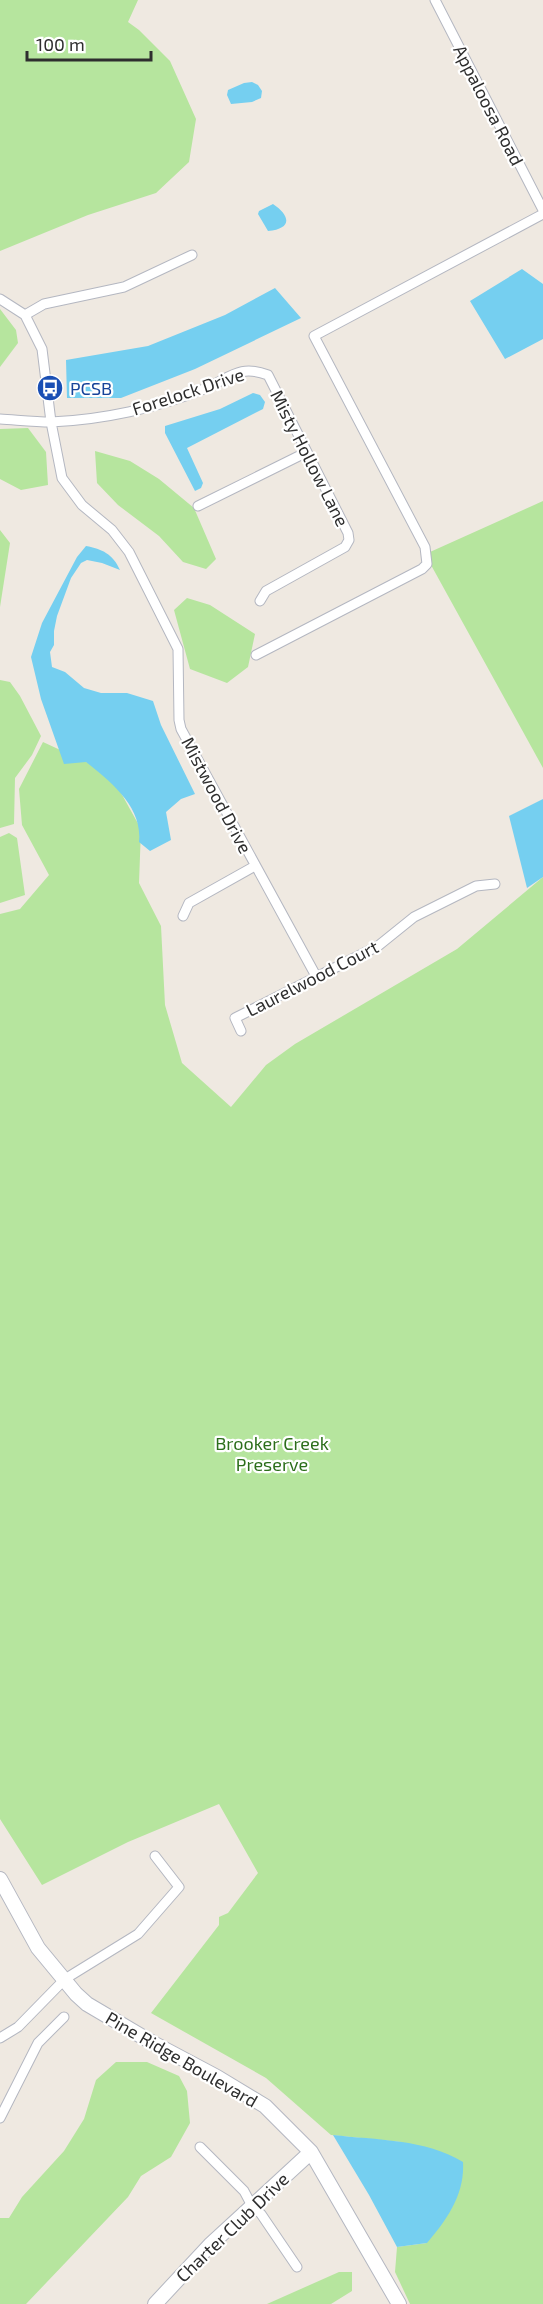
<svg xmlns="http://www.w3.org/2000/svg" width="543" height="2304" font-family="'Exo 2',sans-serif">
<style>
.green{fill:#b6e59e}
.water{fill:#75cff0}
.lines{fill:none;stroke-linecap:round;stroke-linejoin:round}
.street-casing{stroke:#b4b7c1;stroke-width:11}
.secondary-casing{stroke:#b4b7c1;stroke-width:16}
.street{stroke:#fff;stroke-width:9}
.secondary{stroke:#fff;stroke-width:14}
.labels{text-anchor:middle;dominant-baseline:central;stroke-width:4.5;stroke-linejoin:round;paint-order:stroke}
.street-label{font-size:18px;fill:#2e2e2e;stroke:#fff}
.transit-label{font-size:18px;fill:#164399;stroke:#fff;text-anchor:start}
.park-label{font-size:18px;fill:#2c6e1b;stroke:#fff}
</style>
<rect width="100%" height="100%" fill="#efe9e1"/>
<path class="green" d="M0,0H138L128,22L139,30L170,61L196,119L189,162L156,193L88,215L0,251Z
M0,309L16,330L18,343L0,367Z
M28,428L46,452L48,485L21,490L0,479V429Z
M95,451L130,461L159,479L194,508L216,559L206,569L183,562L159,536L118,505L97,483Z
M543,501V768L431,565L430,552Z
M0,530L10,543L0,607Z
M187,598L210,605L255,634L248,667L227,683L190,669L174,610Z
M0,680L10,682L20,696L41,736L32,755L15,778L14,824L0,828Z
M43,742L110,773L141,829L139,883L161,926L165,1005L182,1063L231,1107L266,1065L295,1044L457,949L543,877V2304H410L395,2272L397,2247L427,2243L401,2142L331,2135L266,2078L151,2013L219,1925V1917L228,1913L258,1873L219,1804L128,1842L42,1885L0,1819V914L20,909L49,875L22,825L19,789Z
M9,833L17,838L25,895L0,903V837Z
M116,2062H147L179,2076L187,2091L190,2123L171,2157L141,2176L128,2197L26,2304H0V2218H9L22,2197L64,2151L84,2119L96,2080Z
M339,2272H352V2291L331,2304H267Z"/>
<path class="water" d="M252,82L258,85L262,91L261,98L252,102L231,104L227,95L228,90L244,83Z
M273,204C291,216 292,229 268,231L258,214L259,211Z
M522,269L543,284V339L505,359L470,301Z
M275,288L301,318L195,369L121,398H67L66,360L148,346L225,315Z
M253,393L260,395L265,402L263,409L187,448L203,483L201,488L195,491L165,433V426L220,409Z
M86,546C102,549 113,554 120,570L102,563L87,560L81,563L71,578L57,616L54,631V645L50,652L52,667L65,672L84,688L101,693H127L153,701L161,725L195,794L181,799L166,812L171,840L150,851L139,842C143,807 111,782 86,762L64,764L41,699L31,657L42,623L77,557Z
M543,799V877L527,888L509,816Z
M333,2135C376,2140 426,2139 463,2162C465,2194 447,2220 427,2243L397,2247L369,2195Z"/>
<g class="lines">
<defs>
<path id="street" d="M435,0L543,210
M0,299L25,315L42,349L51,422L62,478L82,505L112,530L129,552L178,649L179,720L181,729L316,976
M25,315L44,304L124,287L192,255
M0,419C17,420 34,422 51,422C102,420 157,408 204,389C230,378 239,364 268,375L348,533L349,540L345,547L266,591L260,601
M198,506L307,452
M256,655L422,569L427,564L425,547L314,336L543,214
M183,916L189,903L255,866
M241,1031L235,1018L378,946L414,917L476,886L495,884
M0,2038L18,2027L65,1979L138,1934L179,1887L155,1856
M0,2118L38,2043L64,2017
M200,2147L244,2191L252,2206L261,2214L297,2267"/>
<path id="secondary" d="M0,1879L38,1948L76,1994L87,2004L153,2043L217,2077L265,2106L311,2152L399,2304
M155,2304L210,2245L311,2152"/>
</defs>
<use href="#street" class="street-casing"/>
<use href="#secondary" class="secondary-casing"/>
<use href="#street" class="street"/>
<use href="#secondary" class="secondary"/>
</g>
<defs>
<symbol id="bus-disc" viewBox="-11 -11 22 22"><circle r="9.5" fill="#1a4fb4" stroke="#fff"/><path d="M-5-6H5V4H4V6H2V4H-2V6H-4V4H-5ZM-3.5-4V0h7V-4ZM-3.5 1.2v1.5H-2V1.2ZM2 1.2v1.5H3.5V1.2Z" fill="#fff"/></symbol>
</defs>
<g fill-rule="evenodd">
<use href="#bus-disc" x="35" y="373" width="30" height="30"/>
</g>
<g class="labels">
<g class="street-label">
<text transform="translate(489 105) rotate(63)">Appaloosa Road</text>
<text transform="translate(188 391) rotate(-18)">Forelock Drive</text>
<text transform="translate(310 458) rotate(63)">Misty Hollow Lane</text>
<text transform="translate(217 795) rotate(62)">Mistwood Drive</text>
<text transform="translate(312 978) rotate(-27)">Laurelwood Court</text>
<text transform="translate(182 2059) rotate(30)">Pine Ridge Boulevard</text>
<text transform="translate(232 2227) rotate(-44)">Charter Club Drive</text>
</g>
<g class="transit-label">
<text x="70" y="388">PCSB</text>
</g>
<g class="park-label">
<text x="272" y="1443">Brooker Creek<tspan x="272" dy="21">Preserve</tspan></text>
</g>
</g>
<path d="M27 51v9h124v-9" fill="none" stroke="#2e2e2e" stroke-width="3"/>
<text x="36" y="51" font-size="18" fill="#2e2e2e" stroke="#ffffff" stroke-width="4.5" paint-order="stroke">100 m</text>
</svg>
